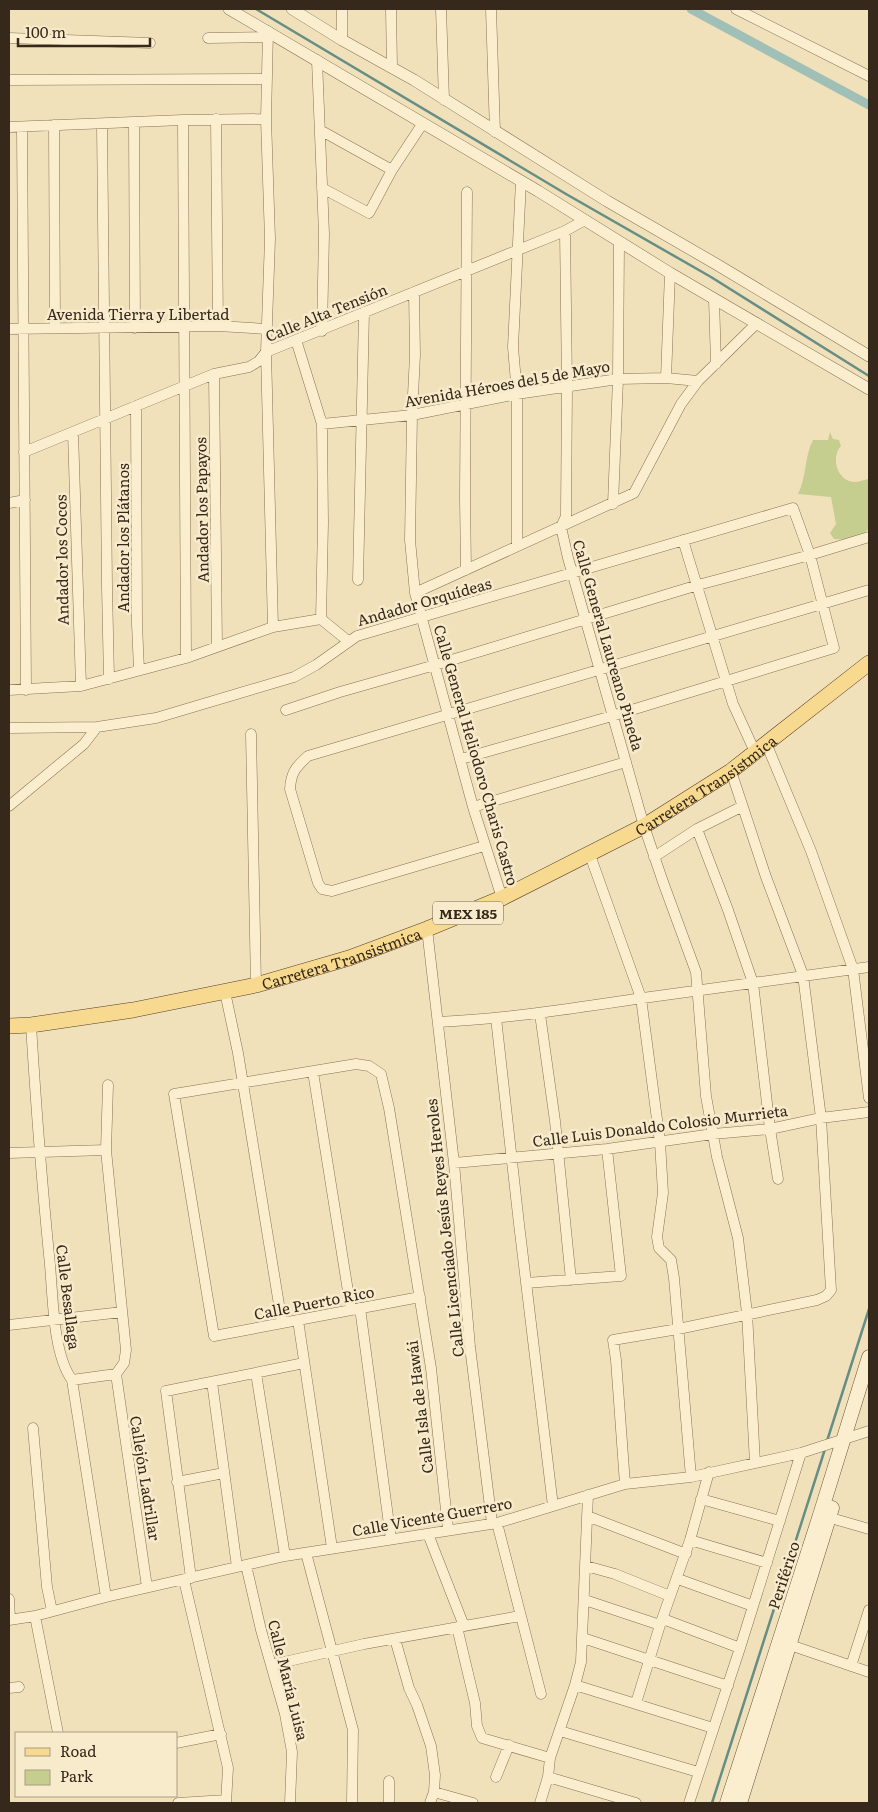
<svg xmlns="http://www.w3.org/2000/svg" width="878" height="1812" font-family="Literata,serif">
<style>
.green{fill:#c5ce8f}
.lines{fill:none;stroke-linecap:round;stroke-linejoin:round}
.stream{stroke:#678e85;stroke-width:2.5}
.canal{stroke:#a0c0b7;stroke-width:9}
.minor-casing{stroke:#887154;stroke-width:11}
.tertiary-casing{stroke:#887154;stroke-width:12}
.secondary-casing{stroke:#695238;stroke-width:15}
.primary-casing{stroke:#553e29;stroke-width:16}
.minor{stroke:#fbeece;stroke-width:10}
.tertiary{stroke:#fbeece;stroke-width:11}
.secondary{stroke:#fbeece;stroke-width:14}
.primary{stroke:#f7d98f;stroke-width:15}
.labels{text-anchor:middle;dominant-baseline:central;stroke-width:5;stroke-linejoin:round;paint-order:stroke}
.shield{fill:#f7ebcb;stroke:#70624f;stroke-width:1}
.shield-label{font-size:14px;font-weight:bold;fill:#36281a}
.street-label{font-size:15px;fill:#36281a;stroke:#f7ebcb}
</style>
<rect width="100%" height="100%" fill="#f0e1bb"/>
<path class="green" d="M830,432L833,439L839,440L841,446C832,456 835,475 849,481C856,484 862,480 869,479V528C860,540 847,540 834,539L830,533L836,524L831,497L798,494C807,476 804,457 813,440H828Z"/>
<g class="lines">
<path class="stream" d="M256,9L566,194L711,277L869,376
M827,1441L869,1309
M712,1803L825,1449"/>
<path class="canal" d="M691,9L869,105"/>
<defs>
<path id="minor" d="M342,9V40
M391,9L392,67
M441,9L444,100
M491,9L495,132
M736,9L869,76
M268,31L266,119L270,239L266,352L273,627
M9,38L150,43
M208,38L268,37
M317,60L324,234L322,331
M9,80L267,79
M216,119L218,326
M183,120L186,658
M134,122L135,328
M102,124L107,587L109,679
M54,125L55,328
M9,127L183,120L266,119
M22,127L26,690
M320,130L392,170
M322,188L369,213L392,170L423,123
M565,231L567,386L566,516L561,527L568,558L644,826L663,882L696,972L706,1096L717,1157L738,1238L747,1313L755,1463
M414,292L415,355L412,415L410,540L415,593L473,807L502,898
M714,299L716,364
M9,329L218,326L267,329
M296,340L322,424L323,523L321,619
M214,374L217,647
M666,378L670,273
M136,406L137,624L139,670
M322,424L412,415L517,394L618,379L666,378L698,381
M73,432L81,686
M24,452L214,374L249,367L259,361L266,352L565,231L585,220
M9,503L25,500
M613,504L618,379L619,242
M683,540L733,704L755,752
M517,546V394L513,347L521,181
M466,570L465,498L467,192
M358,580L364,312
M415,593L634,493L681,404L698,381L757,323
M9,690L81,686L186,658L273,627L321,619L348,641
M286,710L340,692L435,665L698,585L810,555L869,537
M9,728L97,727L156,718L294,677L316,665L357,636L793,508L810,555L834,648L612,716L461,759
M251,734L256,985
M766,743L811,851L853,969L869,1098
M9,806L84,744L97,727
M473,807L626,762
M697,829L728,910L753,983L770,1129L778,1179
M484,846L332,891L322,889L318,883L290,789C291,772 296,767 308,756L869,590
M590,855L641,998L660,1142L663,1193L657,1237L659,1248L671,1260L674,1278L691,1477
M654,857L697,829L741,807
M427,929L454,1163L470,1347L492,1523
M225,992L238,1053L282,1323
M540,1014L555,1121L571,1280
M496,1018L519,1224L553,1506
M438,1022C507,1019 575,1008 643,998C718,988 794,977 869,967
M31,1025C36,1106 42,1185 50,1265C53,1298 53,1354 72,1380L106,1597
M313,1072L351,1310
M9,1153L106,1150
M454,1163L607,1149L713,1134L770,1129L821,1118L869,1112
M526,1283L621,1276L607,1149
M420,1297L214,1336L174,1094L356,1064L369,1066L381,1074L389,1108L431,1368L448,1529
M360,1308L391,1539
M298,1320L332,1548
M9,1325L122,1312
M256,1373L285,1556
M116,1374L147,1587
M72,1380L116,1374L124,1363L126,1350L106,1150L108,1085
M212,1382L237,1567
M33,1428L47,1587L52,1611
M177,1482L224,1473
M625,1484L616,1360L613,1340L678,1329L817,1300L826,1296L831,1290L821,1118L803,975L766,877L731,771
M701,1499L780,1521
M587,1516L686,1554
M824,1516L869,1529
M497,1523L541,1694
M428,1534L464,1626
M690,1540L767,1563
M306,1553L353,1730L352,1803
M246,1565L261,1630L285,1714L292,1752L290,1803
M586,1566L615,1574L670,1596
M191,1578L166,1391L304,1363
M678,1579L753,1606
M184,1580L228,1768L226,1803
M9,1599L10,1619
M585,1600L660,1625
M35,1616L58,1733
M663,1619L740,1648
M9,1620L35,1616L106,1597L285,1556L497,1523L625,1484L691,1477L801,1453L869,1431
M457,1627L475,1703L477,1726L482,1738L550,1758
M583,1638L728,1686
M395,1639L409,1688L417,1705L431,1746L435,1775L434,1792
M790,1645L869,1672
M271,1665L364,1644L520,1616
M851,1666L869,1610
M575,1685L713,1728
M9,1688L19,1687
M636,1703L660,1625L690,1540L709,1472
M560,1731L698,1772
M176,1743L221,1734
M496,1777L509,1745
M548,1777L636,1803
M178,1803L226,1800
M389,1803V1781
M430,1803L434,1792L473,1803
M540,1803L548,1777L550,1758L575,1685L581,1662L588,1495
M689,1803L740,1648L801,1453"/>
<path id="tertiary" d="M229,9L538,191L670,273L869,389
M292,9L342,40L414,80L607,201L716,264L869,356"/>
<path id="secondary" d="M727,1803L820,1515L869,1357
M740,1803L832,1508"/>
<g id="primary">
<path id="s1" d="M9,1026L31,1025L133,1010L256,985L349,958L427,929L502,898L644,826L731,771L869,663"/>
</g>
</defs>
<use href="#minor" class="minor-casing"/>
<use href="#tertiary" class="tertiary-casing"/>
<use href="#secondary" class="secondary-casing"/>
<use href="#primary" class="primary-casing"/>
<use href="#minor" class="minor"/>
<use href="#tertiary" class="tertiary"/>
<use href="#secondary" class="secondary"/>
<use href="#primary" class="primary"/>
</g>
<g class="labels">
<rect class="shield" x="433" y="901.5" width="70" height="23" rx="4"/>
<g class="shield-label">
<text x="468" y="913">MEX 185</text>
</g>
<g class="street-label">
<text transform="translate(326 312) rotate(-22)">Calle Alta Tensión</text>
<text x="138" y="313">Avenida Tierra y Libertad</text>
<text transform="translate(507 383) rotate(-10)">Avenida Héroes del 5 de Mayo</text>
<text transform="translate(201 510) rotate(-91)">Andador los Papayos</text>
<text transform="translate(122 538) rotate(-90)">Andador los Plátanos</text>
<text transform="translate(61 560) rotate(-91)">Andador los Cocos</text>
<text transform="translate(424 601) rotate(-16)">Andador Orquídeas</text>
<text transform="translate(609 645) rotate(74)">Calle General Laureano Pineda</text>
<text transform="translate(477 755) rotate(74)">Calle General Heliodoro Charis Castro</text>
<text stroke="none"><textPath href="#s1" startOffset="745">Carretera Transistmica</textPath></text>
<text stroke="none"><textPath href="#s1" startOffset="340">Carretera Transistmica</textPath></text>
<text transform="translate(660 1125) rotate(-7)">Calle Luis Donaldo Colosio Murrieta</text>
<text transform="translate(444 1228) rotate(-96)">Calle Licenciado Jesús Reyes Heroles</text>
<text transform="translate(69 1297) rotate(83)">Calle Besallaga</text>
<text transform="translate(314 1302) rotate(-11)">Calle Puerto Rico</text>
<text transform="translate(419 1407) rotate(-97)">Calle Isla de Hawái</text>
<text transform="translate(146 1478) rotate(81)">Callejón Ladrillar</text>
<text transform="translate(432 1516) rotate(-10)">Calle Vicente Guerrero</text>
<text transform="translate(783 1575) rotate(-72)">Periférico</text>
<text transform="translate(289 1680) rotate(76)">Calle María Luisa</text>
</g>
</g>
<rect width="878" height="1812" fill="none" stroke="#36281a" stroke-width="20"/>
<rect x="15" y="1732" width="162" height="65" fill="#f7ebcb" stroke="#aa9d84"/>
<rect x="25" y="1748" width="25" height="8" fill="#f7d98f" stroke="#aa9d84"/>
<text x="60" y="1757" font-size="15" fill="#36281a">Road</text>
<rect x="25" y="1770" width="25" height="15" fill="#c5ce8f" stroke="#aa9d84"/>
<text x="60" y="1782" font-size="15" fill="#36281a">Park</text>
<path d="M18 38v8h132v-8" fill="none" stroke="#36281a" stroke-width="2.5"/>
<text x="25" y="38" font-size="15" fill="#36281a" stroke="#f7ebcb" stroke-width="4" paint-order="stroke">100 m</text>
</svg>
